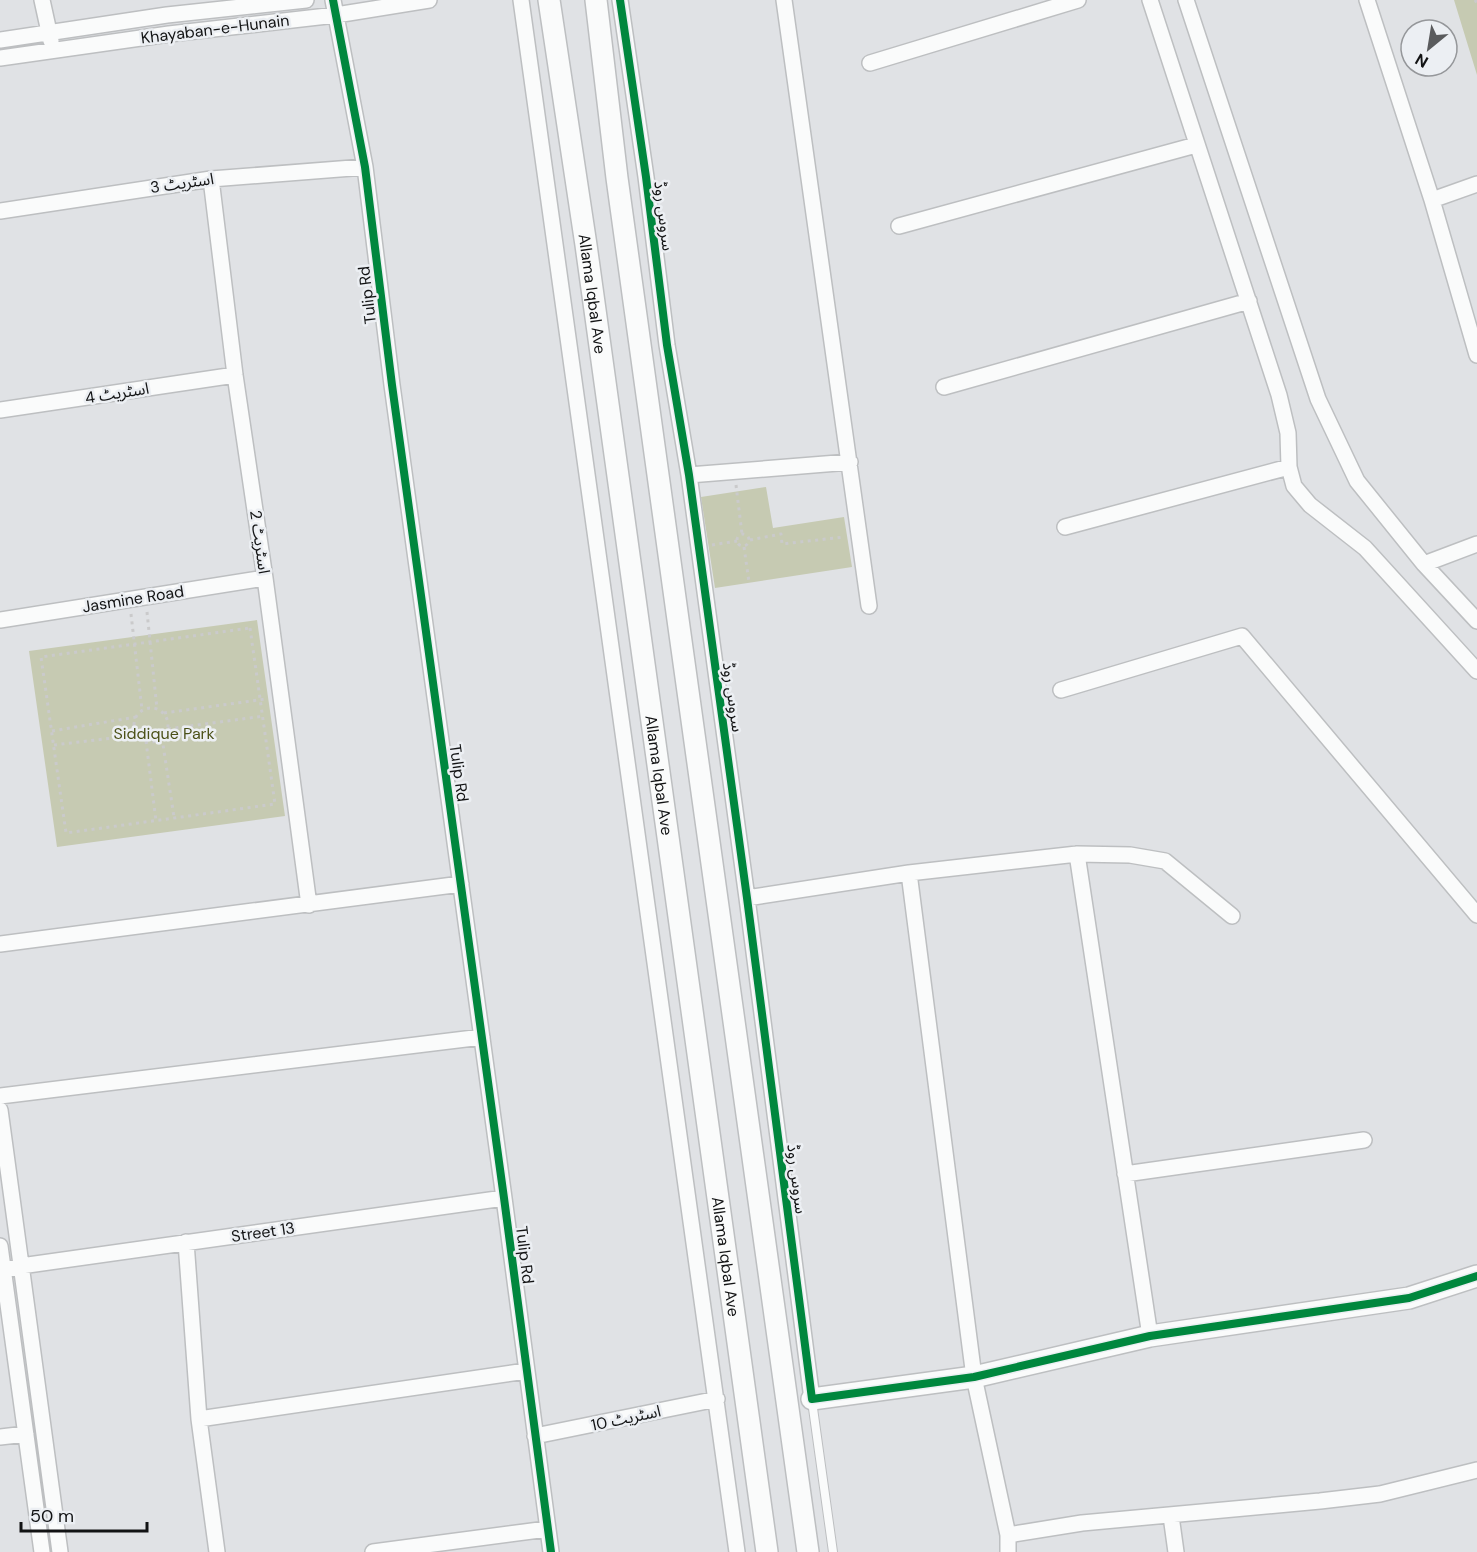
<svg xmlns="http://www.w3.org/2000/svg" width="1477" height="1552" font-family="'DM Sans','Noto Sans Arabic',sans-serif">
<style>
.green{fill:#c6cab2}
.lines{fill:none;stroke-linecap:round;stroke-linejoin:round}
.lane-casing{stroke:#bdbfc1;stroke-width:10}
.street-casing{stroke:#bdbfc1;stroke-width:18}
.secondary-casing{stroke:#bdbfc1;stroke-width:24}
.path{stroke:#cacacb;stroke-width:3;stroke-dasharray:3 4.5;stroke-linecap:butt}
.lane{stroke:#fafbfb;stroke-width:8}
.street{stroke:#fafbfb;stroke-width:15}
.secondary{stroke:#fafbfb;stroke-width:21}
.cycleway-casing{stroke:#eceff3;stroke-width:11}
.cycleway{stroke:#00873e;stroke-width:8}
.labels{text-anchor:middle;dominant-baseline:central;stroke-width:5;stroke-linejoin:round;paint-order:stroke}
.street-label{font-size:16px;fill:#121314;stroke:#eceff3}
.park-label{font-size:16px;fill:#4b5118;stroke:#eceff3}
</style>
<rect width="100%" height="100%" fill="#e0e2e5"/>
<path class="green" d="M1454,0H1477V75Z
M766,487L773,528L844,517L852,567L715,588L701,497Z
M257,620L285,816L57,847L29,651Z"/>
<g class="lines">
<defs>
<path id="lane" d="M812,1401L833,1552"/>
<path id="street" d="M42,0L51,41
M333,0L365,167L392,385L504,1198L551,1552
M521,0L737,1552
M620,0L646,177L667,345L689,475L747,898L812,1399
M784,0L869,606
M1150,0L1279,395L1288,433L1289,467L1294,486L1310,505L1365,548L1477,671
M1186,0L1318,399L1357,481L1424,564L1477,621
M1367,0L1432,200L1477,355
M0,40L167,15L306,0
M0,58L169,34L336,15L429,0
M870,63L1078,0
M211,179L235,375L265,578L309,905
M1432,200L1477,184
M0,211L211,179L365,167
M899,226L1196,145
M944,387L1249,301
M0,410L235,375
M689,475L850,462
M1065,527L1289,467
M1424,564L1477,544
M0,620L265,578
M1061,690L1242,636L1477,915
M1077,854L1150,1336
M909,873L974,1377L1008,1535V1552
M747,898L909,873L1077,854L1130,855L1165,861L1232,916
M0,944L461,884
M0,1096L482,1037
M0,1110L60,1552
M1125,1174L1364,1140
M186,1242L199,1419L217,1552
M0,1246L42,1552
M0,1271L21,1266L504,1198
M199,1419L526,1371
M535,1436L717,1399
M0,1437L26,1434
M1171,1516L1176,1552
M1008,1535L1082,1523L1320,1501L1380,1494L1477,1470
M373,1552L547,1529"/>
<g id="secondary">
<path id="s1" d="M549,0L586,245L767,1552"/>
<path d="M596,0L617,178L680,634L808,1552"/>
<path d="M812,1399L974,1377L1150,1336L1409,1298L1477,1276"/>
</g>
</defs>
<use href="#lane" class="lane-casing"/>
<use href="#street" class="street-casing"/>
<use href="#secondary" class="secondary-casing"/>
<path class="path" d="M1475,0L1477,3
M736,485L742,534
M737 540a6 6 0 1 1 12 0a6 6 0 1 1-12 0Z
M750,540L781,534L782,544L844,537
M712,545L737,541
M744,547L749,582
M147,612L157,709
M131,614L142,710
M250,628L275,804L66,833L41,657Z
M134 725a17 17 0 1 1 34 0a17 17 0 1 1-34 0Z
M164,713L266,699
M168,729L264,716
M52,731L136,717
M162,738L174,817
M146,741L156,821
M54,745L138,735"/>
<use href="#lane" class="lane"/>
<use href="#street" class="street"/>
<use href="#secondary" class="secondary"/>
<defs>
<path id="cycleway" d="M333,0L365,167L392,385L504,1198L551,1552
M620,0L646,177L667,345L689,475L747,898L812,1399L974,1377L1150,1336L1409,1298L1477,1276"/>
</defs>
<use href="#cycleway" class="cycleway-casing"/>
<use href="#cycleway" class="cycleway"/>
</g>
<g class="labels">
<g class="street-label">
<text transform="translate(215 29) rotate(-7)">Khayaban-e-Hunain</text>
<text transform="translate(182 183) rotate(-8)">اسٹریٹ 3</text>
<text transform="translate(664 216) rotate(83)">سروس روڈ</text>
<text stroke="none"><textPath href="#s1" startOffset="297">Allama Iqbal Ave</textPath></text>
<text transform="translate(367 295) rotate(-97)">Tulip Rd</text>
<text transform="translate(117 393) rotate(-9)">اسٹریٹ 4</text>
<text transform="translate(260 542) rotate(82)">اسٹریٹ 2</text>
<text transform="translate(133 599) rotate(-9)">Jasmine Road</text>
<text transform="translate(733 697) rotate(82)">سروس روڈ</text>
<text transform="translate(459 773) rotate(82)">Tulip Rd</text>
<text stroke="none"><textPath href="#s1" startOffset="783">Allama Iqbal Ave</textPath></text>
<text transform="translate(797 1179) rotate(83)">سروس روڈ</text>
<text transform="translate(263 1232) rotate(-8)">Street 13</text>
<text transform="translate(525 1255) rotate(83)">Tulip Rd</text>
<text stroke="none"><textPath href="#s1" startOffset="1269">Allama Iqbal Ave</textPath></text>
<text transform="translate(626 1418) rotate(-12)">اسٹریٹ 10</text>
</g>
<g class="park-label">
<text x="164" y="733">Siddique Park</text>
</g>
</g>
<g transform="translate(1429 48) rotate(210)"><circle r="28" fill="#eceff3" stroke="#95979a" stroke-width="1.5"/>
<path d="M0-4.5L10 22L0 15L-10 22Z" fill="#5a5b5d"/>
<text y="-9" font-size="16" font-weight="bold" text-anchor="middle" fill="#121314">N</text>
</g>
<path d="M21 1522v9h126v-9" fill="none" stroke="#121314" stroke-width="3"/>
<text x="30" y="1522" font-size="18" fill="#121314" stroke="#eceff3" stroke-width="4.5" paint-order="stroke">50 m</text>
</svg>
